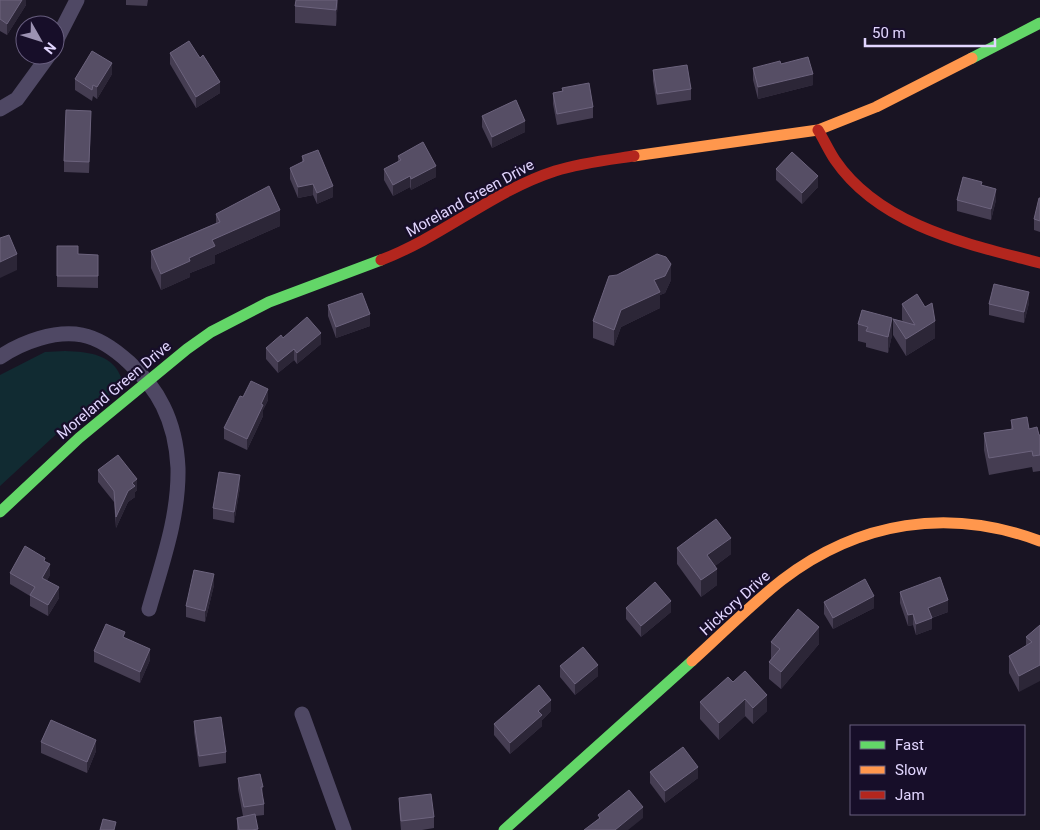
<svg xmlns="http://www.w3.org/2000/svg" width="1040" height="830" font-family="Roboto,sans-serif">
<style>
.green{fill:#112b32}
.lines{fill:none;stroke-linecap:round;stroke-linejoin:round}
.street{stroke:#4f4864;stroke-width:15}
.fast{stroke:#63d668;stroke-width:11}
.slow{stroke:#ff974d;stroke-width:11}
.jam{stroke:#b3261e;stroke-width:11}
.wall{fill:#453d52}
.shaded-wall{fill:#2c2637}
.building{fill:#564e65;stroke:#6c637d}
.labels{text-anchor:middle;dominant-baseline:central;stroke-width:4.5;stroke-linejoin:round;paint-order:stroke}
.street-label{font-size:15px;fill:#e2d6ff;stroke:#170e29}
</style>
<rect width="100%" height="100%" fill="#191423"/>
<path class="green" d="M65,351C89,352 114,354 122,380L118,389L64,427L0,486V375L45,352Z"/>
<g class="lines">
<path class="street" d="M55,43L77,0
M0,109L17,99L49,55
M0,357C22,342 55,330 82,335C113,341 150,379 163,406C172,424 177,447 178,468C179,517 162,563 149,609
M302,714L344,830"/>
<path class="fast" d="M972,58L1040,23
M0,512L79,438L187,349L211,332L269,302L381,260
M504,830L692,661"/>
<path class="slow" d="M634,156L818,130L876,107L972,58
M692,661C721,635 750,605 782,580C859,521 949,507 1040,541"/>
<path class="jam" d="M818,130C824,140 829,151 835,160C880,226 968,244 1040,263
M381,260C442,237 493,191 555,171C580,163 607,160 634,156"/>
</g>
<path class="wall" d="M0,0H26V5L7,35L0,31Z
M126,0H148L147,6L126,5Z
M338,0L336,26L295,23V6Z
M170,53L220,93L196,108L170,64Z
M781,64L813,85L758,99L753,80V68Z
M653,70L691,89V100L657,105L653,81Z
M112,74L97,99L93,96L92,101L75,90V79Z
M562,88L593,107V118L557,125L553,104V93L562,91Z
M482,116L525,132L492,148L482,127Z
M91,122L89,173L64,172V161Z
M302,156L333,197L317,204L313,195L298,198L290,179V168L302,162Z
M398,156L436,177L411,190L410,187L393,196L384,180V169L398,162Z
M776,169L818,187L802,204L776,180Z
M982,185L996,200L991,220L957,211V200Z
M1040,198V232L1034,230V219Z
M216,214L280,226L215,255V263L190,273V277L161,290L151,268V251L216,223Z
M57,246L78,254L98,255V288L57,287Z
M671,280L665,293L660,295V308L621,327L614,346L593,338V321Z
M1029,303L1024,323L989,315V304Z
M902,304L935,338L906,356L893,335V319L903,321L902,320Z
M328,305L370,326L336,338L328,316Z
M858,324L892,335L888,353L866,347V343L858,341Z
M283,338L321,344L297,364L294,360L278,373L266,359V348Z
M243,397L268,400L263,410V416L247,450L224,439V428Z
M1011,420L1029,429L1039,435H1040V471L1033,472L1032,467L989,475L984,450V433L1011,429Z
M98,470L137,490L135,492V497L128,502L116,528L114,502L98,482Z
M240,487L234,523L213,519V508Z
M677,548L731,554L715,566L717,585L701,597L677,564Z
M45,562L50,575L47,580L59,598L48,616L30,606V596L10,584V573Z
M214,585L205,622L186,617V606Z
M900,592L948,612L932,618V629L916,635L913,625L908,626L900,603Z
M824,602L874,608L833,629L824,614Z
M626,608L671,612L641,637L626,619Z
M1040,625L1019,692L1009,673V656L1026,646V637Z
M125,638L150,660L140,683L94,662V651Z
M771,642L819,644L781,689L769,679V662L771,659Z
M560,666L598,676L575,695L560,677Z
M733,682L767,711L753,724L745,716L719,740L700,719V702Z
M551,711L542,720V726L510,754L494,735V724Z
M194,721L226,752V763L199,767L194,732Z
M41,742L96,751L87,773L41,753Z
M650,772L698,778L665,803L650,783Z
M238,778L263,798L264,804V815L255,816L258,830H237V818L243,816L238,789Z
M399,798L434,817V828L422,830H401L399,809Z"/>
<path class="shaded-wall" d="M22,0H26V5L7,35V24Z
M337,0H338L336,26V10Z
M112,63V74L97,99V87Z
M813,74V85L758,99V87Z
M220,82V93L196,108V97Z
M91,111V122L89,173V162Z
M525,121V132L492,148V137Z
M436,166V177L411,190V179Z
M410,176V187L393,196V185Z
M818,176V187L802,204V193Z
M313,184V195L298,198V187Z
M333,186V197L317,204V193Z
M996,189V200L991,220V209Z
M280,210V226L215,255V263L190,273V277L161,290V274L189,258L212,240Z
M17,254V270L0,278V262Z
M671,264V280L665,293L660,295V308L621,327L614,346V330L621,310L654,280Z
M1029,292V303L1024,323V312Z
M370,314V326L336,338V327Z
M892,318V335L888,353V337Z
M935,321V338L906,356V339Z
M321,333V344L297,364V353Z
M294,349V360L278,373V362Z
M268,389V400L263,410V416L247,450V439L261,404Z
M240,475V487L234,523V512Z
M137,479V490L135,492V497L128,502L116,528V517L132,483Z
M731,538V554L707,572V555Z
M50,564V575L42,589V578Z
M717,569V585L701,597V580Z
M214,574V585L205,622V611Z
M59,587V598L48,616V605Z
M874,596V608L833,629V618Z
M948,600V612L928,619V608Z
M671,601V612L641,637V626Z
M913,614V625L908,626V615Z
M932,618V629L916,635V624Z
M819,627V644L781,689V672Z
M150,649V660L140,683V672Z
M598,665V676L575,695V684Z
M1040,665V681L1019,692V676Z
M767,695V711L753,724V708Z
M745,699V716L719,740V723Z
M551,700V711L542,720V726L510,754V743L538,711Z
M96,740V751L87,773V762Z
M698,767V778L665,803V791Z
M261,787H263V798Z
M643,807V818L628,830H615Z"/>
<path class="building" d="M0,0H22L7,24L0,19Z
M296,0H337L336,10L295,6Z
M189,41L200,58L203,55L220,82L196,97L170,53Z
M92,51L112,63L97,87L93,85L92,90L75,79Z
M808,57L813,74L758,87L753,68L780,61L781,64Z
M687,65L691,89L657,94L653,70Z
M589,83L593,107L557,114L553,93L563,91L562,88Z
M516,100L525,121L492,137L482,116Z
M66,110L91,111L89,162L64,161Z
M423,142L436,166L411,179L410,176L393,185L384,169L401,160L398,156Z
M318,150L333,186L317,193L313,184L298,187L290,168L304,161L302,156Z
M792,152L818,176L802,193L776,169Z
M963,177L982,182L981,185L996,189L991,209L957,200Z
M269,186L280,210L212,240L215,246L189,258L190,261L161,274L151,251L220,222L216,214Z
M1039,198H1040V221L1034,219Z
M9,235L17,254L0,262V238Z
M57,246H78V254L98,255V276H57Z
M657,254L666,257L671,264L665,276L654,280L660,292L621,310L614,330L593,321L609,276L617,275Z
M994,284L1029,292L1024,312L989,304Z
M362,293L370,314L336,327L328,305Z
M917,294L925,307L932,303L935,321L906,339L893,319L915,325L902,304Z
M862,310L892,318L888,337L866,331L868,327L858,324Z
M307,317L321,333L297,353L294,349L278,362L266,348L281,335L283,338Z
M251,381L268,389L261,404L263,405L247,439L224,428L240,396L243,397Z
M1027,417L1029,429L1037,427L1039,435H1040V455L1033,456L1032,451L989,458L984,433L1013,429L1011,420Z
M118,455L137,479L132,483L135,486L128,491L116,517L114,491L98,470Z
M219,472L240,475L234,512L213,508Z
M716,519L731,538L707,555L717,569L701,580L677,548Z
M25,546L45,558L44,561L50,564L42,578L59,587L48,605L30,595L35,587L10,573Z
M194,570L214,574L205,611L186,606Z
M940,577L948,600L928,608L932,618L916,624L913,614L908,615L900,592Z
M865,579L874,596L833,618L824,602Z
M655,582L671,601L641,626L626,608Z
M798,609L819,627L781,672L769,662L780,649L771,642Z
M106,624L125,632L123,637L150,649L140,672L94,651Z
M1040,625V665L1019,676L1009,656L1032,642L1026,637Z
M583,647L598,665L575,684L560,666Z
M745,671L767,695L753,708L745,699L719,723L700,702L728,677L733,682Z
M539,685L551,700L538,711L542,715L510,743L494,724Z
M221,717L226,752L199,756L194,721Z
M51,720L96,740L87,762L41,742Z
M683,747L698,767L665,791L650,772Z
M260,774L263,787H261L264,804L244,807L238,778Z
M629,790L643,807L615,830H584L600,818L598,815Z
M431,794L434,817L401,821L399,798Z
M255,814L258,829L252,830H239L237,818Z
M103,819L116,822L114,830H100Z"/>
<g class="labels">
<g class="street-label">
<text transform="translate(470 198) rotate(-29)">Moreland Green Drive</text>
<text transform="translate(114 390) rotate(-40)">Moreland Green Drive</text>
<text transform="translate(735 603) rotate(-42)">Hickory Drive</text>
</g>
</g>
<rect x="850" y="725" width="175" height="90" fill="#170e29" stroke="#685e7f"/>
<rect x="860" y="741" width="25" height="8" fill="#63d668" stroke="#685e7f"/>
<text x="895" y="750" font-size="15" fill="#e2d6ff">Fast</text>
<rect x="860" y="766" width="25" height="8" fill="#ff974d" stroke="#685e7f"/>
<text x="895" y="775" font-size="15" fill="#e2d6ff">Slow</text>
<rect x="860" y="791" width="25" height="8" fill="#b3261e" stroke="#685e7f"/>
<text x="895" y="800" font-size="15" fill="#e2d6ff">Jam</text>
<g transform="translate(40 40) rotate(129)"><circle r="24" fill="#170e29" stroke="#685e7f"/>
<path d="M0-4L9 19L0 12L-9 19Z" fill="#9c92b2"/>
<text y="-8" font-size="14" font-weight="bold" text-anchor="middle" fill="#e2d6ff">N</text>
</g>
<path d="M865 38v8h130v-8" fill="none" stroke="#e2d6ff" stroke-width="2.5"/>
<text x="872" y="38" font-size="15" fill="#e2d6ff" stroke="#170e29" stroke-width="4" paint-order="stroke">50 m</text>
</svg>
